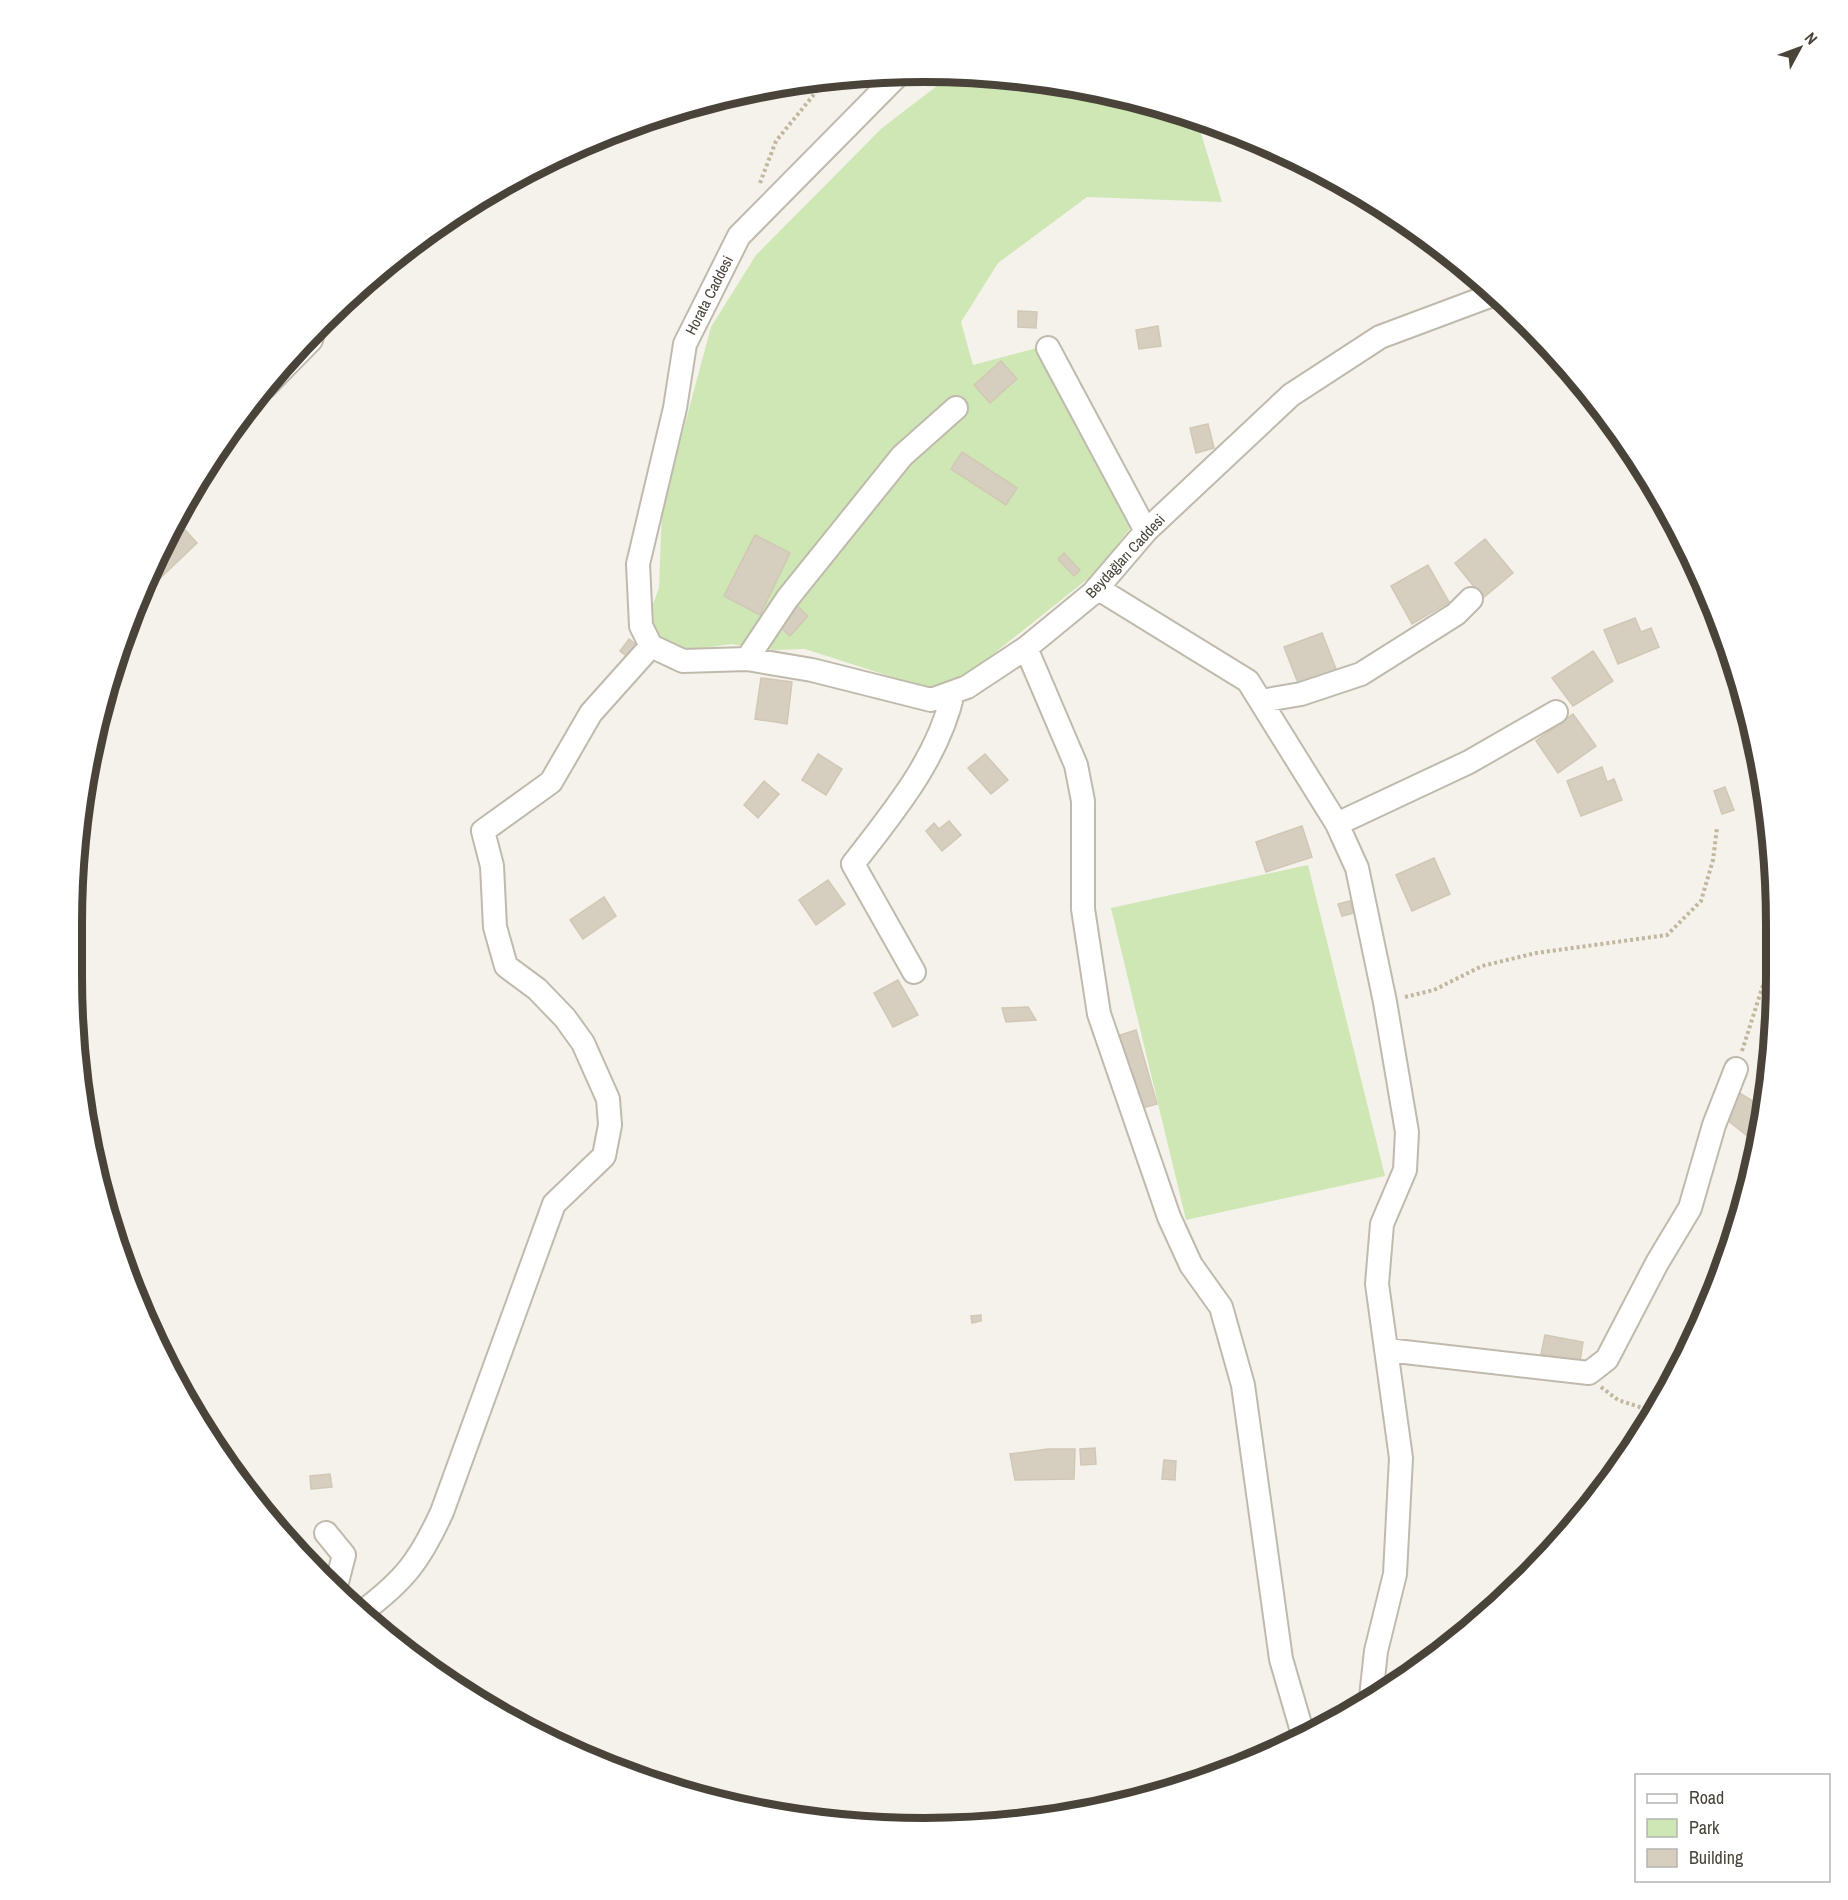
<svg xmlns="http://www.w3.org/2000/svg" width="1848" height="1900" font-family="'Archivo Narrow',sans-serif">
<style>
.green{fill:#cee7b5}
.building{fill:#d6cfc0;stroke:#d1c7b4;stroke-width:1.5}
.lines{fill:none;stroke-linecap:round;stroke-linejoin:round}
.minor-casing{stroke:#c0baad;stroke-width:26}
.path{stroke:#c1b79f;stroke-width:4;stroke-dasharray:3 3;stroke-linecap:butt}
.minor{stroke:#fff;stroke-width:22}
.labels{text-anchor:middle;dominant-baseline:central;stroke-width:6;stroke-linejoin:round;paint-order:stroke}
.street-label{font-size:15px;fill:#494339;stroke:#fff}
.rim{fill:none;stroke:#494339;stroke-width:8}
</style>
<rect width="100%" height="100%" fill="#f5f2eb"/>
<path class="green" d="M950,76L1036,79L1196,117L1222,202L1087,197L998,263L961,322L973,365L1037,348L1131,527L1095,573L967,675L926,688L805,649L774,650L731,644L685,651L665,643L654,631L650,612L659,588L662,509L711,327L756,255L882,128Z
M1308,865L1385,1176L1186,1220L1111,908Z"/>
<path class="building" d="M1018,311L1037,312L1036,328L1018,327Z
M1158,326L1161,346L1139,349L1136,330Z
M1001,361L1017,379L990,403L974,385Z
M1208,424L1214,448L1196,453L1190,428Z
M962,452L1017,488L1006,505L951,469Z
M176,520L197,543L155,583L150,578Z
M755,535L790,553L760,615L724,596Z
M1485,539L1513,573L1483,598L1455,563Z
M1064,553L1080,570L1074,576L1058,559Z
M1428,565L1449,602L1412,624L1391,586Z
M796,605L808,616L790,636L778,625Z
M1635,618L1641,632L1651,628L1659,647L1618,664L1604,630Z
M1322,633L1338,674L1300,688L1284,647Z
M629,639L642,649L633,661L620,651Z
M1593,651L1613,681L1573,706L1552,678Z
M761,678L792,682L787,724L755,719Z
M1573,714L1596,746L1558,773L1536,741Z
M818,754L842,769L826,795L802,780Z
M985,754L1008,780L991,794L968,768Z
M1602,767L1607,782L1614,779L1622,800L1581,816L1567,781Z
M764,781L779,794L758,818L744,805Z
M1725,787L1734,810L1722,814L1714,791Z
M949,821L961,835L942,851L926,831L934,823L939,829Z
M1302,826L1312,857L1266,872L1256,842Z
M1434,858L1450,894L1412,911L1396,875Z
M828,880L845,904L816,925L799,900Z
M604,897L616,916L583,939L570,920Z
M1350,901L1354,913L1342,916L1338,904Z
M898,980L918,1015L893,1027L874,993Z
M1028,1007L1036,1020L1006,1022L1002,1008Z
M1136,1030L1157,1104L1135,1110L1114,1037Z
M1738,1092L1764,1108L1755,1142L1726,1119Z
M981,1315V1321L972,1323L971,1316Z
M1545,1335L1583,1342L1580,1361L1541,1354Z
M1095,1448L1096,1464L1081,1465L1080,1449Z
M1048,1449H1075L1074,1479L1015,1480L1010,1454Z
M1164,1460L1176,1461L1175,1480L1162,1479Z
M330,1474L332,1487L311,1489L310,1476Z"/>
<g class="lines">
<defs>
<path id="minor" d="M1048,348L1146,531
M265,387L311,340L312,336
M1097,588L1248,681L1337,824L1357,868L1385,1002L1407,1132L1405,1170L1382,1224L1377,1284L1401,1458L1395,1574L1376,1651L1371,1697
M651,646L683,661L747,659L812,670L931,700L967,687L1026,648L1093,593L1146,531L1291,395L1380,337L1495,294
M651,646L641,626L638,564L675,408L685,344L739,236L898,75
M1026,648L1076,765L1083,801V909L1099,1014L1169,1217L1191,1265L1221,1307L1243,1385L1281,1659L1304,1738
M747,659L787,599L902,456L956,408
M1261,701L1301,694L1361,674L1456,614L1471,599
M1337,824L1469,762L1556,712
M914,972L853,864C894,811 938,759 953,693
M1387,1350L1589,1373L1607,1359L1657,1263L1690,1208L1714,1125L1736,1069
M326,1533L344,1555L335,1590
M362,1612C405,1580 420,1560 442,1512L554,1204L604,1156L610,1125L608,1099L583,1043L565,1018L537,989L506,966L495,927L492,866L483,831L551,782L591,713L651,646"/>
</defs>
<use href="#minor" class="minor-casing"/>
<path class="path" d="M760,183L776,141L825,81
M1405,997L1434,990L1482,966L1536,953L1667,935L1701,901L1713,860L1717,828
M1742,1051L1764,982L1772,939
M1601,1387L1618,1400L1655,1412"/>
<use href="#minor" class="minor"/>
</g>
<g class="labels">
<g class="street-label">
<text transform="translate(709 295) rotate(-63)">Horata Caddesi</text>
<text transform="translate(1125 556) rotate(-47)">Beydağları Caddesi</text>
</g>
</g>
<path d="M0 0H1848V1900H0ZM924 82H924A842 842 0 0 1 1766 924V976A842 842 0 0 1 924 1818H924A842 842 0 0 1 82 976V924A842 842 0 0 1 924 82Z" fill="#fff" fill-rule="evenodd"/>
<path class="rim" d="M924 82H924A842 842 0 0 1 1766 924V976A842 842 0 0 1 924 1818H924A842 842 0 0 1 82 976V924A842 842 0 0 1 924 82Z"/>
<rect x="1635" y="1774" width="195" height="108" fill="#ffffff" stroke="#b6b4b0" stroke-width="1.5"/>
<rect x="1647" y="1794" width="30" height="9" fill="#ffffff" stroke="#b6b4b0" stroke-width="1.5"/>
<text x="1689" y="1804" font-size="18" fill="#494339">Road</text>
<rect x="1647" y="1819" width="30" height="18" fill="#cee7b5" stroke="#b6b4b0" stroke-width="1.5"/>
<text x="1689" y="1834" font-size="18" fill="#494339">Park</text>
<rect x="1647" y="1849" width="30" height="18" fill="#d6cfc0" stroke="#b6b4b0" stroke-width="1.5"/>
<text x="1689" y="1864" font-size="18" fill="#494339">Building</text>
<g transform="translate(1800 48) rotate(49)" stroke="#ffffff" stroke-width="4.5" paint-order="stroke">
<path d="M0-4.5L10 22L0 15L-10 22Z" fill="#494339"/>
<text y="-9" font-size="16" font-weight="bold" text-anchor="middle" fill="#494339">N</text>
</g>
</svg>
